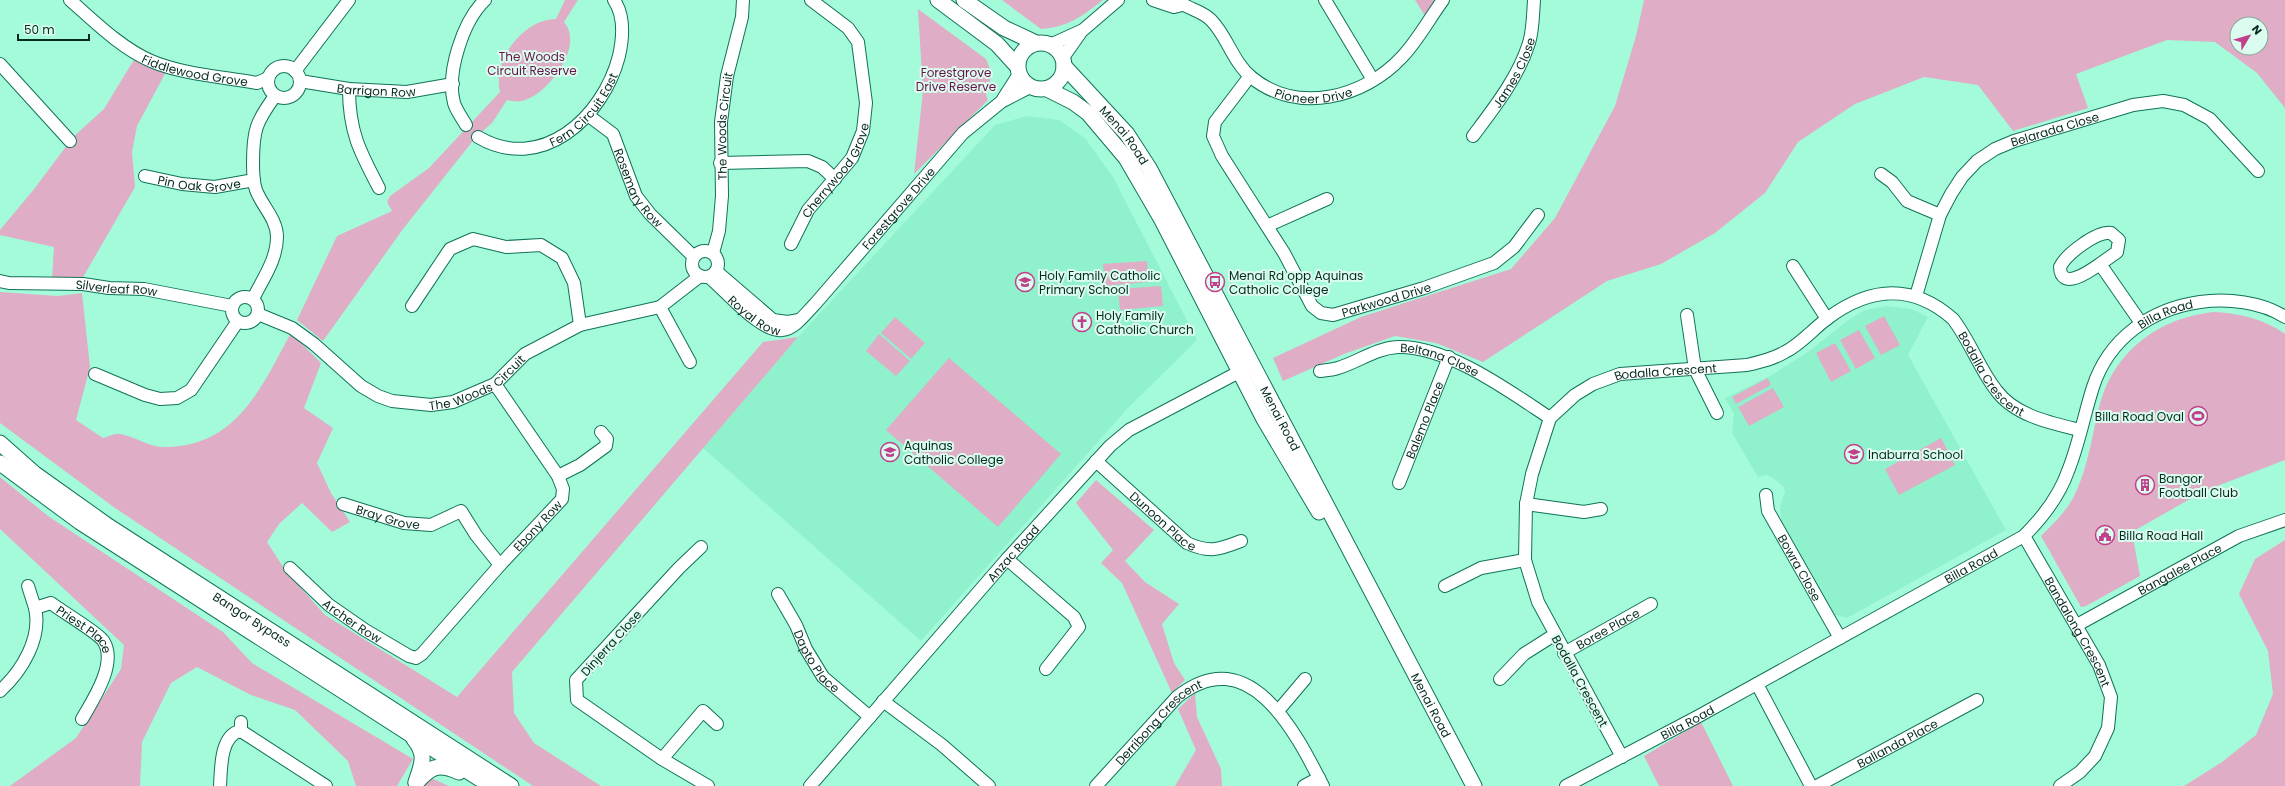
<svg xmlns="http://www.w3.org/2000/svg" width="2285" height="786" font-family="Poppins,sans-serif">
<style>
.built{fill:#90f1cd}
.green{fill:#dfadc5;fill-rule:evenodd}
.lines{fill:none;stroke-linecap:round;stroke-linejoin:round}
.minor-casing{stroke:#0f7358;stroke-width:14}
.major-casing{stroke:#0f7358;stroke-width:17}
.minor{stroke:#fff;stroke-width:12}
.major{stroke:#fff;stroke-width:15}
.labels{text-anchor:middle;dominant-baseline:central;stroke-width:4;stroke-linejoin:round;paint-order:stroke}
.park-label{font-size:12px;fill:#691448;stroke:#dbfcee}
.street-label{font-size:12px;fill:#052b20;stroke:#dbfcee}
.poi-label{font-size:12px;fill:#052b20;stroke:#dbfcee;text-anchor:start}
</style>
<rect width="100%" height="100%" fill="#a4fbda"/>
<path class="built" d="M1027,116L1059,120L1085,138L1113,177L1197,340L1127,409L921,641L703,448L798,337L995,125Z
M1886,306L1911,309L1928,317L1908,355L2006,530L1847,618L1833,614L1781,520L1780,506L1785,492L1783,486L1773,478L1766,475L1758,477L1732,433L1734,414L1725,398L1770,376L1808,352L1847,321L1865,310Z"/>
<path class="green" d="M565,0H578L564,22C585,46 548,95 522,101C517,102 511,101 507,100L492,123L476,137L403,229L323,341L297,320L337,236L392,211L387,202L390,196L429,168L500,92C492,61 523,19 556,19Z
M1002,0H1103C1082,16 1069,27 1041,29Z
M1415,0H1436L1425,16Z
M1644,0H2285V108L2257,73L2215,42L2167,40L2076,74L2088,108L2013,131L1978,85L1924,77L1855,104L1798,142L1765,193L1715,233L1661,264L1607,281L1483,362L1436,343L1395,336L1344,354L1283,381L1273,358L1361,317L1511,269L1555,218L1615,106L1636,36ZM2237,24H2261V48H2237Z
M918,9L986,59L992,74L986,94L988,100L914,174L923,91Z
M135,58L166,72L137,126L132,152L135,187L82,279L52,280L54,247L0,235V230L35,188L73,137L104,109Z
M1147,261L1148,282L1105,286L1103,264Z
M1161,286L1163,306L1120,310L1118,289Z
M0,292L58,296L82,293L90,367L76,420L103,438C108,437 115,433 120,434C134,436 149,447 163,447C236,448 261,388 291,333L321,363L304,408L333,428L317,463L331,493L350,522L332,532L302,503L279,524L267,542L285,570L325,615L457,697L763,342L798,337L512,672L514,713L534,743L601,786H533L115,508L0,423Z
M2213,312C2238,313 2265,319 2285,334V460L2204,491L2132,532L2140,576L2086,606L2081,607L2041,536C2054,523 2066,512 2074,496C2089,467 2092,432 2101,400C2117,349 2160,318 2213,312Z
M1884,316L1900,345L1881,355L1865,326Z
M895,317L925,343L911,359L881,333Z
M1859,330L1875,358L1856,369L1840,340Z
M879,334L910,361L896,376L866,351Z
M1835,343L1851,371L1831,382L1816,353Z
M949,358L1061,454L998,527L886,430Z
M1768,378L1771,385L1736,404L1732,397Z
M1773,388L1784,407L1749,426L1738,407Z
M1941,438L1955,465L1899,495L1885,469Z
M0,477L48,516L223,632L252,663L413,759L397,786H356L348,761L295,710L251,695L197,667L171,683L142,742L140,786H10L76,738L121,669L124,645L0,529Z
M1096,480L1154,530L1125,561L1145,582L1179,604L1162,624L1174,663L1185,680L1172,693L1122,583L1101,563L1113,550L1076,503Z
M2285,540V786H2184L2222,762L2256,735L2273,694L2268,651L2239,594L2255,559Z
M1195,693L1197,717L1221,769L1222,786H1175L1196,750L1178,709Z
M1701,722L1733,786H1659L1644,756Z
M431,778L449,786H423Z"/>
<g class="lines">
<defs>
<g id="minor">
<path id="s1" d="M70,0C95,22 121,48 151,61C181,74 224,77 257,83L268,78"/>
<path d="M1153,0L1174,7L1182,5"/>
<path id="s2" d="M1177,0C1187,9 1201,10 1211,20C1227,36 1233,62 1251,77C1297,115 1364,98 1402,57C1418,40 1429,19 1443,0"/>
<path d="M1325,0L1373,80"/>
<path d="M1050,45L1083,30L1118,0"/>
<path d="M1062,59L1081,32"/>
<path d="M0,64L70,141"/>
<circle cx="284" cy="82" r="16"/>
<path d="M295,71L349,0"/>
<path id="s3" d="M1250,76L1215,122L1213,136L1222,156L1284,253L1312,306L1321,313L1333,315L1424,288L1494,263L1514,247L1538,215"/>
<path id="s4" d="M300,81L349,89L407,92L453,84"/>
<path d="M349,89C349,132 360,152 379,188"/>
<path d="M1003,99L1019,74"/>
<path id="s5" d="M589,116L613,134L636,196L650,214L694,257"/>
<path d="M466,125C462,118 456,110 454,103C446,73 463,21 485,0"/>
<path id="s6" d="M1473,136C1494,108 1518,78 1529,43C1533,30 1533,14 1534,0"/>
<path id="s7" d="M478,137C541,174 603,118 619,56C623,38 625,16 614,0"/>
<path d="M720,163L808,161L822,167L835,179"/>
<path d="M1881,174L1892,182L1907,201L1940,215"/>
<path id="s8" d="M145,176L182,184L215,187L254,180"/>
<path d="M1267,226L1327,199"/>
<path id="s9" d="M791,244L808,210L852,158L863,131L866,103L858,42L848,28L811,0"/>
<circle cx="705" cy="264" r="13"/>
<path id="s10" d="M713,253L719,231L722,196L721,122L727,76L742,17L743,0"/>
<path d="M2100,264L2117,252L2119,240L2111,233C2097,231 2066,254 2060,267C2061,292 2090,271 2100,264L2141,323"/>
<path d="M1793,266L1827,319"/>
<path d="M716,271L773,320L788,322L799,320"/>
<path id="s11" d="M709,277C725,290 761,333 782,330C795,329 806,313 815,304L963,133L1001,102L1030,87"/>
<path id="s12" d="M0,281L9,283L83,284L109,288L144,289L232,306"/>
<path id="s13" d="M1916,296L1940,215L1951,194L1962,177L1977,161L1995,149L2014,141L2133,105L2163,101L2184,105L2210,119L2258,171"/>
<circle cx="245" cy="310" r="13"/>
<path d="M253,299C262,280 277,260 277,237C277,219 262,206 256,190C253,182 253,172 253,163C253,130 256,122 275,96"/>
<path d="M412,306L450,249L473,239L506,247L541,245L562,258L574,283L580,325"/>
<path d="M660,307L690,362"/>
<path id="s14" d="M258,314L292,328L314,344L361,386L378,396L392,401L431,405L453,402L495,384L525,354L580,325L660,307L700,276"/>
<path d="M1687,315L1695,369L1717,413"/>
<path id="s15" d="M1320,371C1326,370 1332,370 1338,368C1358,362 1376,348 1398,347C1448,346 1509,391 1550,418"/>
<path d="M95,374L145,395L160,399L177,398L191,390L238,321"/>
<path id="s16" d="M1096,461L1187,543C1209,553 1218,550 1241,541"/>
<path d="M558,476L580,465L606,446L607,439L601,432"/>
<path id="s17" d="M1399,483L1449,357"/>
<path id="s18" d="M1766,495L1768,511L1840,638"/>
<path id="s19" d="M343,504L404,523L431,525L461,511L476,535L500,565"/>
<path d="M1526,504L1584,512L1601,509"/>
<path id="s20" d="M2024,536L2099,665L2111,697L2108,728L2095,756L2080,772L2060,786"/>
<path d="M701,547L679,568L576,680L577,700L662,759L708,786"/>
<path d="M1007,559L1074,617L1079,627L1046,669"/>
<path id="s21" d="M290,568L329,605L365,630L409,656L416,658L422,654L500,565L562,499L563,489L558,476L495,384"/>
<path d="M28,586L35,608"/>
<path d="M1445,586L1481,568L1525,560"/>
<path id="s22" d="M778,594L796,625L806,649L823,677L870,717"/>
<path id="s23" d="M2077,625L2239,536L2285,520"/>
<path id="s24" d="M1564,653L1651,604"/>
<path d="M1500,679L1524,654L1554,635"/>
<path d="M1757,684L1811,786"/>
<path id="s25" d="M0,691C22,671 42,638 35,608L51,603C61,611 100,634 104,642C117,664 93,700 82,719"/>
<path d="M883,701L942,745L989,786"/>
<path d="M1278,711L1305,679"/>
<path d="M241,731L326,786"/>
<path id="s26" d="M1622,757L1538,602L1525,560L1526,504L1532,474L1550,418L1575,395L1593,384L1620,374L1747,365C1760,362 1773,359 1785,352C1801,344 1813,329 1828,318C1870,287 1912,283 1953,319C1970,341 1979,368 1996,390C2015,416 2051,423 2080,430"/>
<path d="M662,759L703,711L717,724"/>
<path d="M220,786C221,770 220,734 241,731V722"/>
<path id="s27" d="M810,786L1007,559L1110,446L1129,430L1239,372"/>
<path id="s28" d="M1096,786L1177,697C1249,640 1295,731 1323,786"/>
<path d="M1304,786L1319,778"/>
<path id="s29" d="M1566,786L1697,717L2024,536C2043,517 2059,497 2068,471C2079,444 2084,415 2093,387C2109,338 2151,309 2200,302C2227,298 2262,302 2285,317"/>
<path id="s30" d="M1817,786L1977,700"/>
</g>
<g id="major">
<path d="M938,0L997,44L1017,66"/>
<path d="M964,0L1004,28L1036,43"/>
<circle cx="1041" cy="66" r="23"/>
<path id="s31" d="M1064,66L1127,134L1149,168L1474,786"/>
<path d="M1047,89L1073,102L1088,113L1126,158L1162,220L1264,419L1319,512"/>
<path id="s32" d="M0,443L35,474L108,526L511,786"/>
<path d="M0,463L80,522L491,786"/>
<path d="M414,739C427,755 422,764 416,782"/>
<path d="M416,783C431,766 438,763 459,772"/>
</g>
</defs>
<use href="#minor" class="minor-casing"/>
<use href="#major" class="major-casing"/>
<use href="#minor" class="minor"/>
<use href="#major" class="major"/>
</g>
<defs>
<symbol id="school-ring" viewBox="-11 -11 22 22"><circle r="9.5" fill="#dbfcee" stroke="#c1408b" stroke-width="1.5"/><path d="M0-5L7-2L0 1L-7-2ZM-4 1L0 2.5L4 1V4Q0 6-4 4Z" fill="#c1408b"/></symbol>
<symbol id="bus-ring" viewBox="-11 -11 22 22"><circle r="9.5" fill="#dbfcee" stroke="#c1408b" stroke-width="1.5"/><path d="M-5-6H5V4H4V6H2V4H-2V6H-4V4H-5ZM-3.5-4V0h7V-4ZM-3.5 1.2v1.5H-2V1.2ZM2 1.2v1.5H3.5V1.2Z" fill="#c1408b"/></symbol>
<symbol id="church-ring" viewBox="-11 -11 22 22"><circle r="9.5" fill="#dbfcee" stroke="#c1408b" stroke-width="1.5"/><path d="M-1.2-6h2.4v3.5h3.3v2.4h-3.3V6h-2.4V-.1h-3.3v-2.4h3.3Z" fill="#c1408b"/></symbol>
<symbol id="stadium-ring" viewBox="-11 -11 22 22"><circle r="9.5" fill="#dbfcee" stroke="#c1408b" stroke-width="1.5"/><path d="M0-5a6.5 5 0 1 0 0 10a6.5 5 0 1 0 0-10ZM-3.5-1.8h7v3.6h-7Z" fill="#c1408b"/></symbol>
<symbol id="building-ring" viewBox="-11 -11 22 22"><circle r="9.5" fill="#dbfcee" stroke="#c1408b" stroke-width="1.5"/><path d="M-4-6H4V6H1V3H-1V6H-4ZM-2.5-4.3h1.7v1.8h-1.7ZM.8-4.3h1.7v1.8H.8ZM-2.5-1h1.7V.8h-1.7ZM.8-1h1.7V.8H.8Z" fill="#c1408b"/></symbol>
<symbol id="civic-ring" viewBox="-11 -11 22 22"><circle r="9.5" fill="#dbfcee" stroke="#c1408b" stroke-width="1.5"/><path d="M-.6-6.5H3V-4.5H.6V-3L4-1V1h2V6H-6V1h2V-1L-.6-3ZM-1.2 2.5V6h2.4V2.5Z" fill="#c1408b"/></symbol>
</defs>
<g fill-rule="evenodd">
<use href="#school-ring" x="1014" y="271" width="22" height="22"/>
<use href="#bus-ring" x="1204" y="271" width="22" height="22"/>
<use href="#church-ring" x="1071" y="311" width="22" height="22"/>
<use href="#stadium-ring" x="2187" y="405" width="22" height="22"/>
<use href="#school-ring" x="879" y="441" width="22" height="22"/>
<use href="#school-ring" x="1843" y="443" width="22" height="22"/>
<use href="#building-ring" x="2134" y="474" width="22" height="22"/>
<use href="#civic-ring" x="2094" y="524" width="22" height="22"/>
</g>
<g class="labels">
<g class="park-label">
<text x="532" y="56">The Woods<tspan x="532" dy="14">Circuit Reserve</tspan></text>
<text x="956" y="72">Forestgrove<tspan x="956" dy="14">Drive Reserve</tspan></text>
</g>
<g class="street-label">
<text stroke="none"><textPath href="#s1" startOffset="147">Fiddlewood Grove</textPath></text>
<text stroke="none"><textPath href="#s6" startOffset="76">James Close</textPath></text>
<text stroke="none"><textPath href="#s4" startOffset="77">Barrigon Row</textPath></text>
<text stroke="none"><textPath href="#s2" startOffset="177">Pioneer Drive</textPath></text>
<text stroke="none"><textPath href="#s7" startOffset="123">Fern Circuit East</textPath></text>
<text stroke="none"><textPath href="#s10" startOffset="128">The Woods Circuit</textPath></text>
<text stroke="none"><textPath href="#s13" startOffset="235">Belarada Close</textPath></text>
<text stroke="none"><textPath href="#s31" startOffset="92">Menai Road</textPath></text>
<text stroke="none"><textPath href="#s9" startOffset="87">Cherrywood Grove</textPath></text>
<text stroke="none"><textPath href="#s8" startOffset="55">Pin Oak Grove</textPath></text>
<text stroke="none"><textPath href="#s5" startOffset="90">Rosemary Row</textPath></text>
<text stroke="none"><textPath href="#s11" startOffset="262">Forestgrove Drive</textPath></text>
<text stroke="none"><textPath href="#s12" startOffset="117">Silverleaf Row</textPath></text>
<text stroke="none"><textPath href="#s3" startOffset="348">Parkwood Drive</textPath></text>
<text stroke="none"><textPath href="#s11" startOffset="60">Royal Row</textPath></text>
<text stroke="none"><textPath href="#s29" startOffset="796">Billa Road</textPath></text>
<text stroke="none"><textPath href="#s15" startOffset="126">Beltana Close</textPath></text>
<text stroke="none"><textPath href="#s26" startOffset="877">Bodalla Crescent</textPath></text>
<text stroke="none"><textPath href="#s26" startOffset="495">Bodalla Crescent</textPath></text>
<text stroke="none"><textPath href="#s14" startOffset="253">The Woods Circuit</textPath></text>
<text stroke="none"><textPath href="#s31" startOffset="416">Menai Road</textPath></text>
<text stroke="none"><textPath href="#s17" startOffset="68">Balemo Place</textPath></text>
<text stroke="none"><textPath href="#s19" startOffset="47">Bray Grove</textPath></text>
<text stroke="none"><textPath href="#s16" startOffset="90">Dunoon Place</textPath></text>
<text stroke="none"><textPath href="#s21" startOffset="336">Ebony Row</textPath></text>
<text stroke="none"><textPath href="#s27" startOffset="309">Anzac Road</textPath></text>
<text stroke="none"><textPath href="#s29" startOffset="461">Billa Road</textPath></text>
<text stroke="none"><textPath href="#s18" startOffset="81">Bowra Close</textPath></text>
<text stroke="none"><textPath href="#s23" startOffset="117">Bangalee Place</textPath></text>
<text stroke="none"><textPath href="#s32" startOffset="308">Bangor Bypass</textPath></text>
<text stroke="none"><textPath href="#s21" startOffset="82">Archer Row</textPath></text>
<text stroke="none"><textPath href="#s24" startOffset="50">Boree Place</textPath></text>
<text stroke="none"><textPath href="#s25" startOffset="154">Priest Place</textPath></text>
<text stroke="none"><textPath href="#s20" startOffset="110">Bandalong Crescent</textPath></text>
<text transform="translate(611 643) rotate(-48)">Dinjerra Close</text>
<text stroke="none"><textPath href="#s22" startOffset="78">Dapto Place</textPath></text>
<text transform="translate(1580 681) rotate(61)">Bodalla Crescent</text>
<text stroke="none"><textPath href="#s31" startOffset="740">Menai Road</textPath></text>
<text stroke="none"><textPath href="#s29" startOffset="137">Billa Road</textPath></text>
<text stroke="none"><textPath href="#s28" startOffset="90">Derribong Crescent</textPath></text>
<text stroke="none"><textPath href="#s30" startOffset="91">Ballanda Place</textPath></text>
</g>
<g class="poi-label">
<text x="1039" y="275">Holy Family Catholic<tspan x="1039" dy="14">Primary School</tspan></text>
<text x="1229" y="275">Menai Rd opp Aquinas<tspan x="1229" dy="14">Catholic College</tspan></text>
<text x="1096" y="315">Holy Family<tspan x="1096" dy="14">Catholic Church</tspan></text>
<text x="2184" y="416" text-anchor="end">Billa Road Oval</text>
<text x="904" y="445">Aquinas<tspan x="904" dy="14">Catholic College</tspan></text>
<text x="1868" y="454">Inaburra School</text>
<text x="2159" y="478">Bangor<tspan x="2159" dy="14">Football Club</tspan></text>
<text x="2119" y="535">Billa Road Hall</text>
</g>
</g>
<g transform="translate(2249 36) rotate(52)"><circle r="19" fill="#dbfcee" stroke="#85a89c"/>
<path d="M0-3L7 15L0 10L-7 15Z" fill="#c1408b"/>
<text y="-6" font-size="11" font-weight="bold" text-anchor="middle" fill="#052b20">N</text>
</g>
<path d="M18 34v6h71v-6" fill="none" stroke="#052b20" stroke-width="2"/>
<text x="24" y="34" font-size="12" fill="#052b20" stroke="#dbfcee" stroke-width="3" paint-order="stroke">50 m</text>
</svg>
